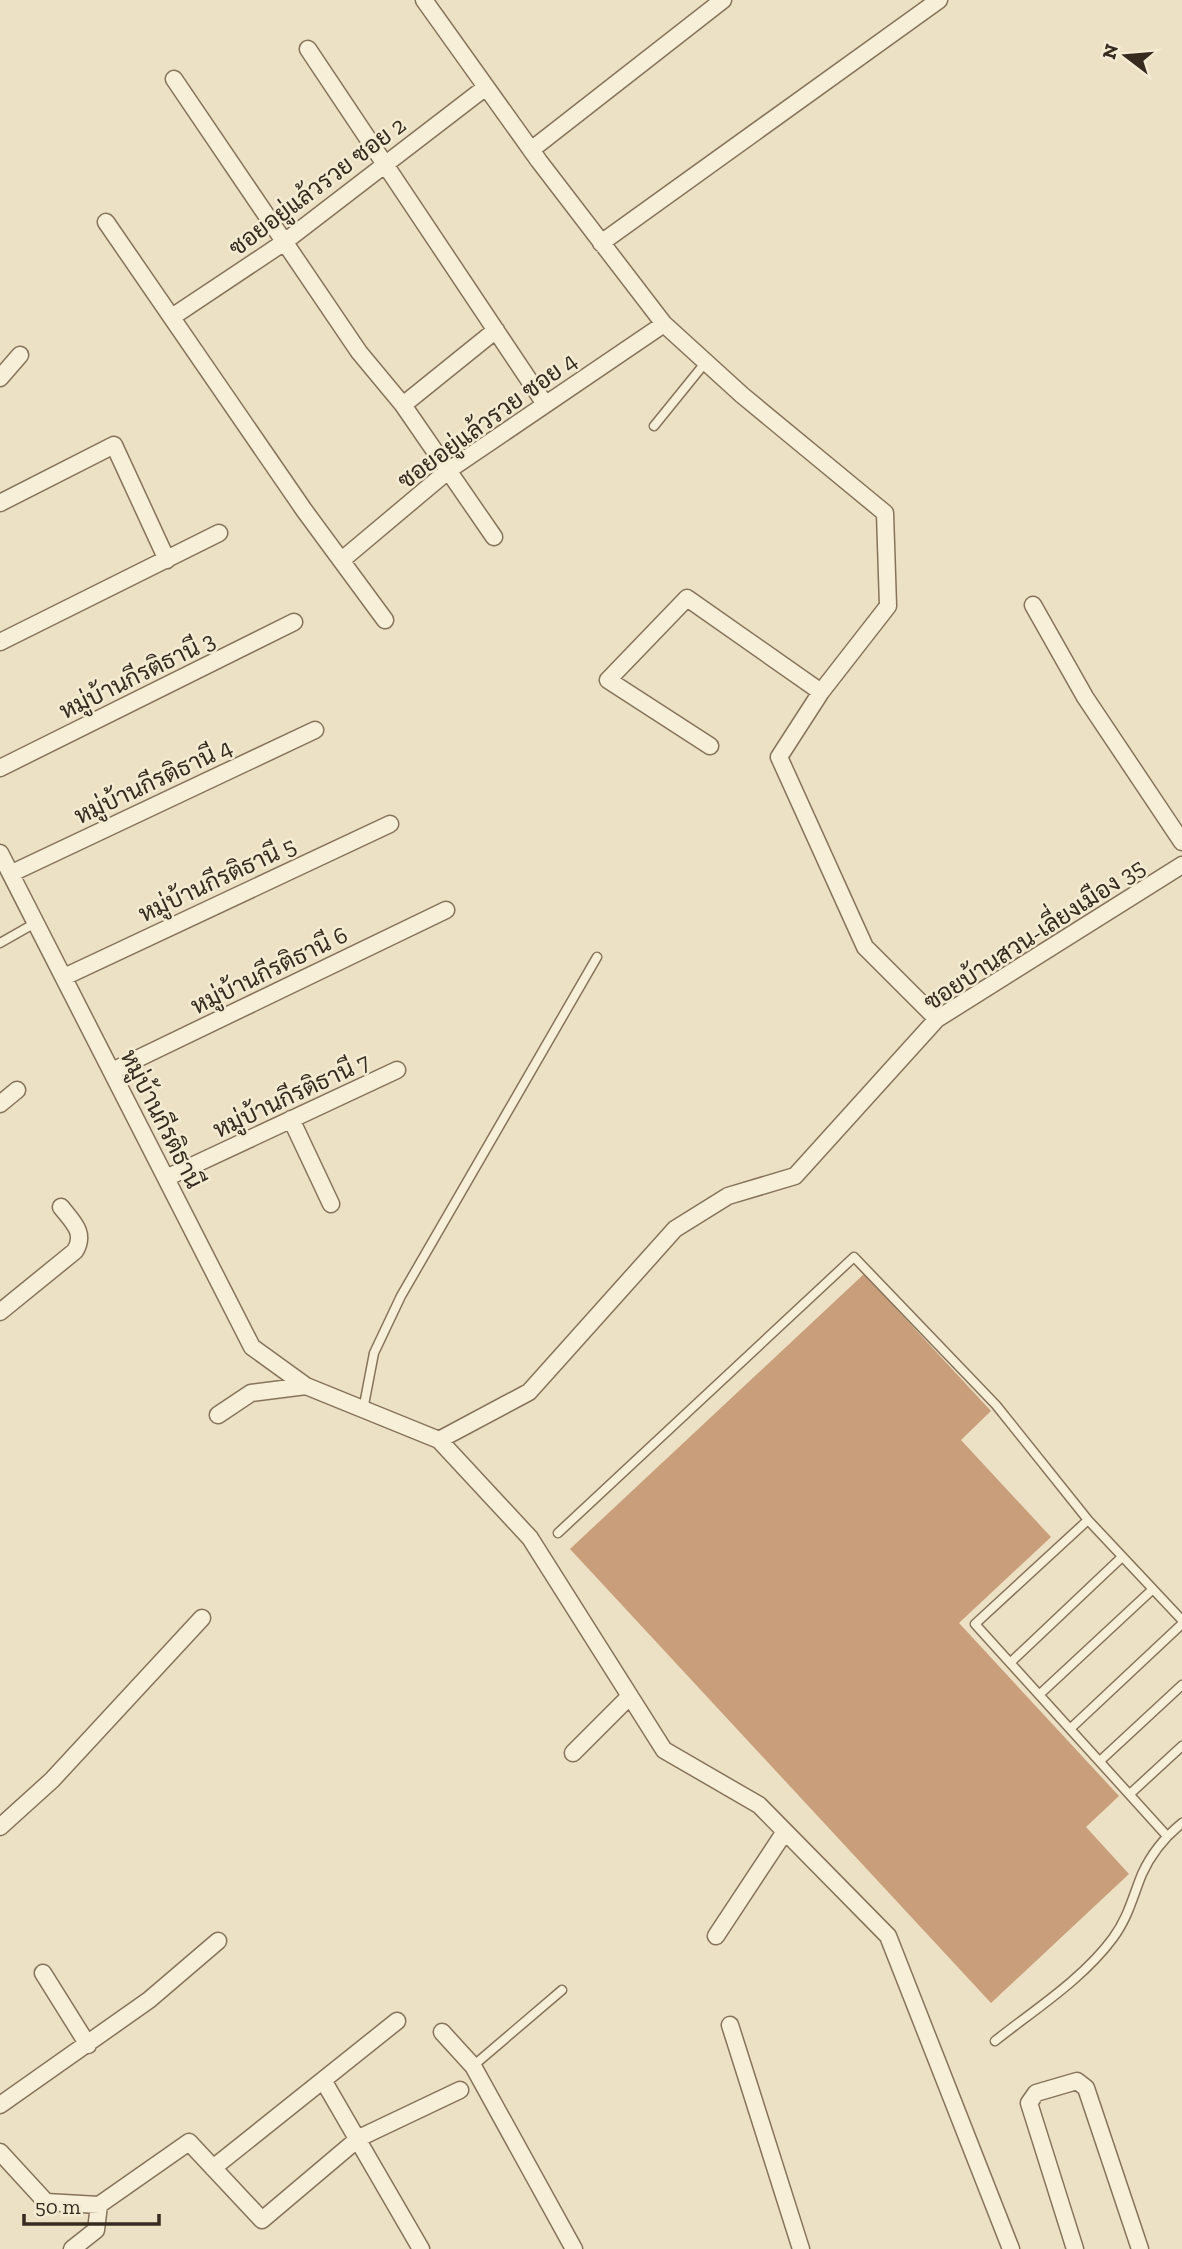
<svg xmlns="http://www.w3.org/2000/svg" width="1182" height="2249" font-family="'Zilla Slab',Sarabun,serif">
<style>
.building{fill:#c99e7b}
.lines{fill:none;stroke-linecap:round;stroke-linejoin:round}
.service-casing{stroke:#86735b;stroke-width:11}
.minor-casing{stroke:#86735b;stroke-width:19}
.service{stroke:#f7efd7;stroke-width:8}
.minor{stroke:#f7efd7;stroke-width:16}
.labels{text-anchor:middle;dominant-baseline:central;stroke-width:5;stroke-linejoin:round;paint-order:stroke}
.street-label{font-size:24px;fill:#362b1e;stroke:#f4ebd3}
</style>
<rect width="100%" height="100%" fill="#ece1c4"/>
<path class="building" d="M864,1274L991,1411L961,1440L1051,1537L959,1623L1119,1796L1086,1827L1129,1874L991,2003L570,1549Z"/>
<g class="lines">
<defs>
<path id="service" d="M654,426L705,363
M0,943L37,922
M363,1410L374,1353L401,1296L597,957
M1088,1520L975,1624L1167,1836
M558,1533L854,1257L996,1405L1088,1520L1182,1620
M1011,1662L1122,1557
M1040,1694L1153,1589
M1071,1728L1182,1624
M1101,1760L1182,1685
M1131,1793L1182,1746
M995,2041C1034,2010 1083,1979 1113,1938C1128,1918 1133,1896 1142,1874C1151,1854 1166,1836 1182,1823
M473,2066L562,1990"/>
<path id="minor" d="M424,0L539,161L664,324L742,395L885,513L888,606L821,692L779,757L865,947L937,1019
M308,49L545,404
M174,79L359,352L403,405L494,537
M531,150L723,0
M106,222L304,510L385,620
M601,243L939,0
M172,317L283,243L486,87
M0,378L20,355
M403,405L496,330
M0,503L114,445L167,560
M343,559L449,470L664,324
M1033,605L1085,697L1182,842
M0,642L219,533
M710,746L608,680L687,598L821,692
M0,768L294,622
M0,853L252,1347L306,1386
M12,873L315,730
M64,977L390,824
M112,1071L446,910
M0,1104L17,1090
M291,1119L331,1204
M166,1178L397,1070
M0,1312L75,1251C86,1233 73,1222 61,1207
M218,1415L251,1393L306,1386L439,1440L530,1538L664,1750L759,1805L888,1936L1011,2249
M439,1440L529,1392L675,1229L728,1196L795,1176L937,1019L1182,865
M573,1753L630,1696
M0,1827L52,1780L202,1618
M716,1936L784,1833
M43,1973L88,2045
M730,2025L801,2249
M442,2032L473,2066L574,2249
M323,2080L421,2249
M0,2105L149,2000L218,1941
M0,2152L46,2202L99,2205
M213,2168L397,2021
M72,2249L96,2230L99,2205L189,2142L262,2220L359,2138L460,2090
M1075,2249L1029,2103L1036,2093L1077,2081L1086,2088L1140,2249"/>
</defs>
<use href="#service" class="service-casing"/>
<use href="#minor" class="minor-casing"/>
<use href="#service" class="service"/>
<use href="#minor" class="minor"/>
</g>
<g class="labels">
<g class="street-label">
<text transform="translate(317 186) rotate(-37)">ซอยอยู่แล้วรวย ซอย 2</text>
<text transform="translate(487 420) rotate(-36)">ซอยอยู่แล้วรวย ซอย 4</text>
<text transform="translate(137 675) rotate(-26)">หมู่บ้านกีรติธานี 3</text>
<text transform="translate(153 781) rotate(-25)">หมู่บ้านกีรติธานี 4</text>
<text transform="translate(217 879) rotate(-25)">หมู่บ้านกีรติธานี 5</text>
<text transform="translate(1034 934) rotate(-33)">ซอยบ้านสวน-เลี่ยงเมือง 35</text>
<text transform="translate(269 970) rotate(-26)">หมู่บ้านกีรติธานี 6</text>
<text transform="translate(291 1095) rotate(-25)">หมู่บ้านกีรติธานี 7</text>
<text transform="translate(162 1119) rotate(63)">หมู่บ้านกีรติธานี</text>
</g>
</g>
<g transform="translate(1126 56) rotate(286)" stroke="#f4ebd3" stroke-width="5" paint-order="stroke">
<path d="M0-5L12 26L0 18L-12 26Z" fill="#362b1e"/>
<text y="-10" font-size="19" font-weight="bold" text-anchor="middle" fill="#362b1e">N</text>
</g>
<path d="M24 2214v10h135v-10" fill="none" stroke="#362b1e" stroke-width="3.5"/>
<text x="35" y="2214" font-size="21" fill="#362b1e" stroke="#f4ebd3" stroke-width="5" paint-order="stroke">50 m</text>
</svg>
